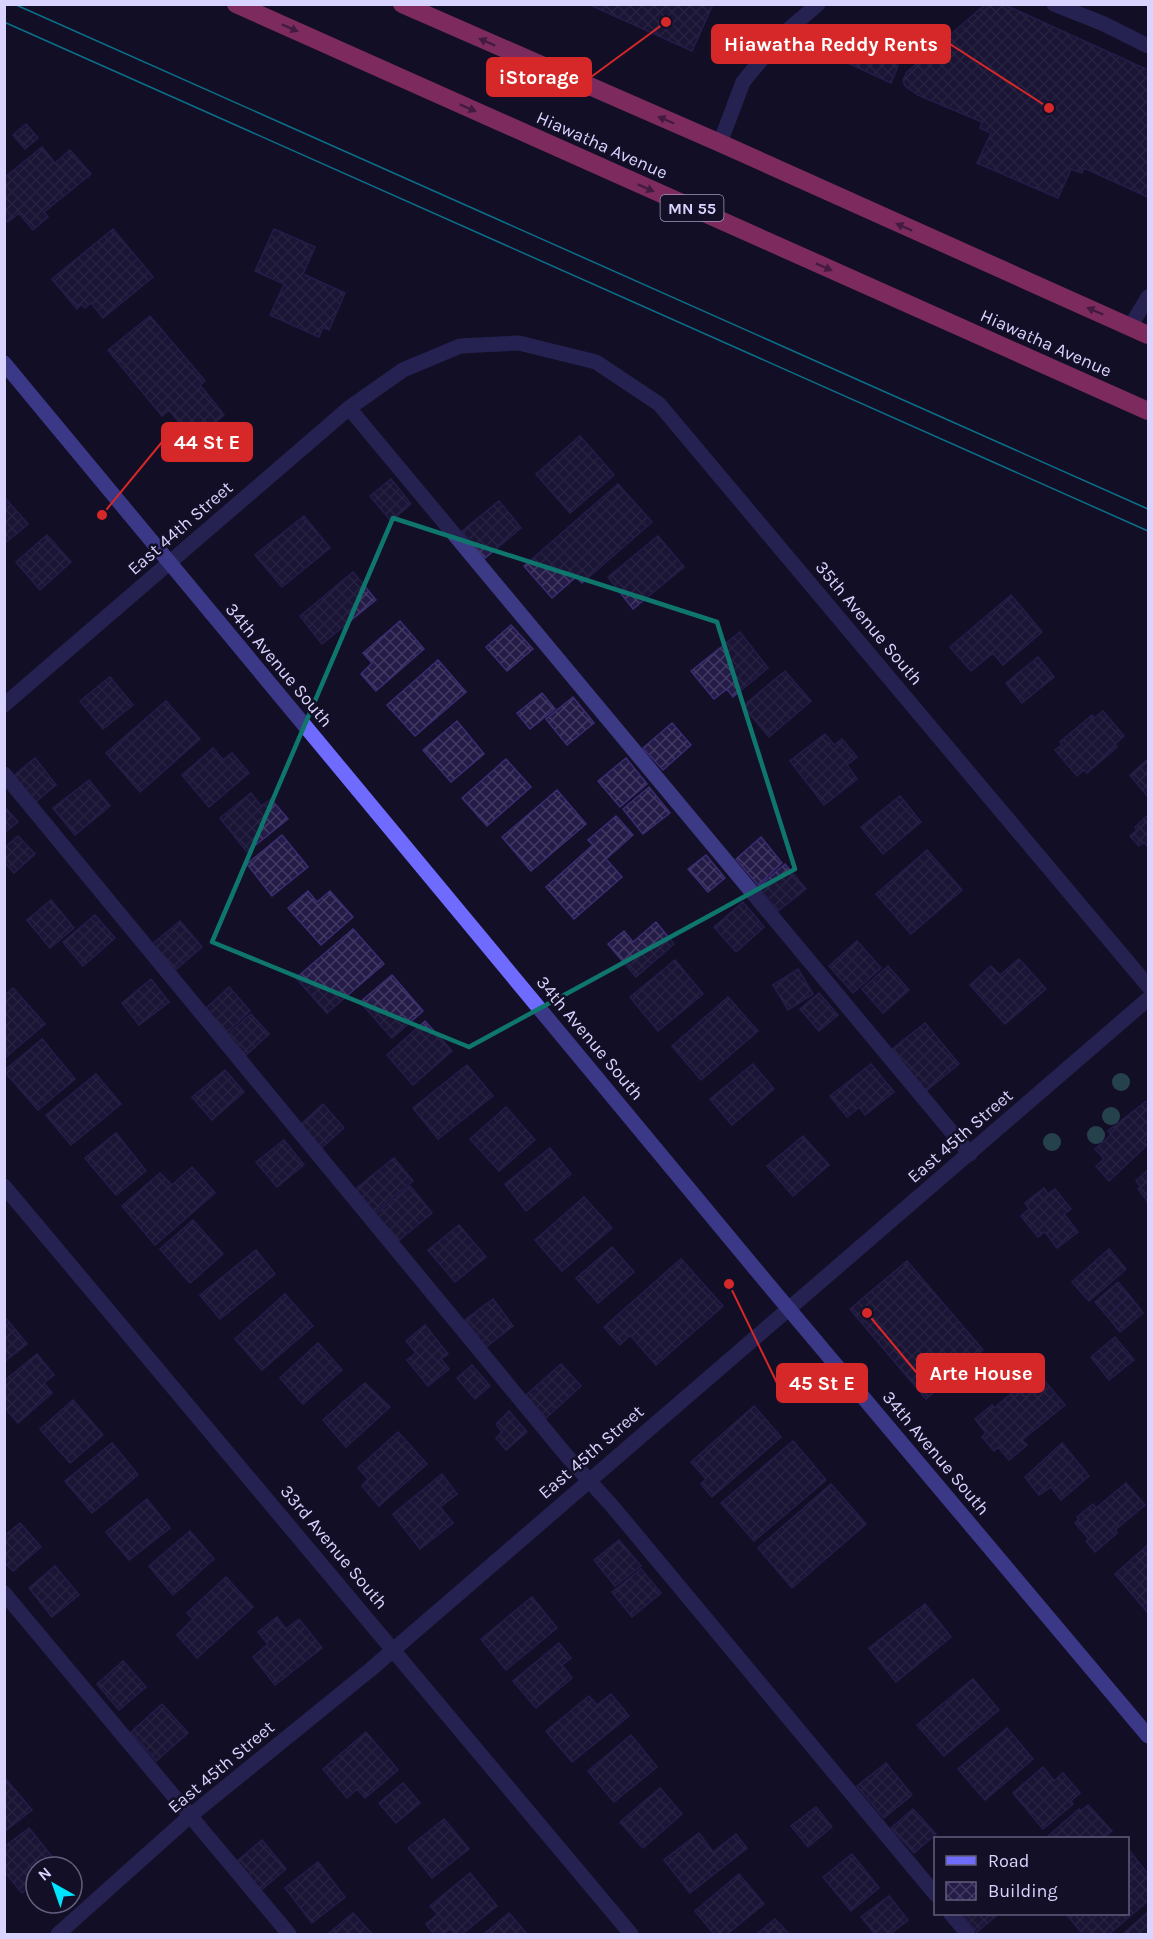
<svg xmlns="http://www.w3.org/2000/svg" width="1153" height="1939" font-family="Karla,sans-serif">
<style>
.building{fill:url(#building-cross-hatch);stroke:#3b2d73;stroke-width:1.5}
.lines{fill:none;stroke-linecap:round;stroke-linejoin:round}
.lane{stroke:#3d3a85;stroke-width:15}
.street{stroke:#3d3a85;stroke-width:15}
.secondary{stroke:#6f6bff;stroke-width:15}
.highway{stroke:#ff4fa3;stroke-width:18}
.tram{stroke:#00e5ff;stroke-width:1.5}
.tree{fill:#3d827b}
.oneway{fill:#7d2c5e}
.marked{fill:none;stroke:#0f766e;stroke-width:4.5;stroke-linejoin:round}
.labels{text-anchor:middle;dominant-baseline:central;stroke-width:5;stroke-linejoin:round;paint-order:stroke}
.shield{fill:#130f26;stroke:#9e99be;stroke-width:1.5}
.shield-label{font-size:16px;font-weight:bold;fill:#d9d4ff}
.street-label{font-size:18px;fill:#d9d4ff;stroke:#130f26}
.leader{fill:none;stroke:#d62828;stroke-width:2}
.callout-dot{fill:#d62828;stroke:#130f26;stroke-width:2}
.callout{fill:#d62828;stroke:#d62828;stroke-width:2}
.callout-label{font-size:20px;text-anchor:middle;font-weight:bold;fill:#fff}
</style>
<defs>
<pattern id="building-cross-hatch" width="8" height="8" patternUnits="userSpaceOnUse" patternTransform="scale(1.5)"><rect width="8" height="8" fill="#241b47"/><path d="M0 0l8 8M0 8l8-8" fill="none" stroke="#433b63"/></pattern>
</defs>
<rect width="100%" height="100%" fill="#130f26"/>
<path class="building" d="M588,4H713L692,51Z
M986,4H1003L1148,70V197L1084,168L1082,173L1071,169L1058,198L977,163L991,133L980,128L982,122L918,95L905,86L903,80L907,72Z
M858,48L898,66L891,83L850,64Z
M26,124L38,138L25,149L13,135Z
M42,147L55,163L70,150L91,174L44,212L48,217L33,230L19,213L8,222L4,219V178Z
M113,229L153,277L103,318L91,303L85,308L81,304L77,309L52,279Z
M274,229L315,247L303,274L345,293L329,330L323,327L319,337L270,315L284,284L255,271Z
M150,316L205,381L200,385L224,415L194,440L169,410L162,416L108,350Z
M580,436L614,475L570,513L536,474Z
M391,479L411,504L391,521L370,496Z
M618,484L652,522L582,583L576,577L552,598L524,566Z
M4,497L28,524L4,544Z
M499,501L521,528L484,559L462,531Z
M304,516L330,548L282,587L255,555Z
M47,535L71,562L40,590L16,562Z
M658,536L684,567L633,609L608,577Z
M353,572L376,600L322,644L300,616Z
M1011,595L1042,632L1003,665L993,653L971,671L950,647Z
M400,621L424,649L376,691L361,674L372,663L363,653Z
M511,625L533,649L507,671L486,647Z
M740,632L768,668L733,697L727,689L714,699L691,671Z
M1038,657L1054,677L1022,703L1006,683Z
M438,660L466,692L415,736L387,705Z
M785,671L811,701L769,737L743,706Z
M110,677L133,705L103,729L80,701Z
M542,693L555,709L530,729L517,713Z
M573,697L594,723L567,745L546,719Z
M166,701L200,739L140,792L106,753Z
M1103,711L1124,736L1115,744L1117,747L1087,773L1084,770L1077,776L1055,750L1062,745L1060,742L1092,715L1094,718Z
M457,721L484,754L451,782L423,750Z
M672,723L691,745L663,770L643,748Z
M825,734L834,745L842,739L857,757L847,765L857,779L824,805L790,761Z
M213,748L223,760L232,753L249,773L209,807L182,775Z
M35,758L56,785L33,804L11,778Z
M626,758L647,784L620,807L598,781Z
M506,759L531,787L487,826L462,798Z
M1148,759V797L1130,775Z
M89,780L110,806L75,835L53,808Z
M649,787L670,813L643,834L623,809Z
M557,790L586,824L531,871L502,837Z
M251,793L261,806L271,799L288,819L247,852L220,818Z
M900,796L921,822L883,854L861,827Z
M4,806L18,822L4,833Z
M1148,815V847L1144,842L1139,846L1130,836L1137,830L1135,827Z
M616,816L633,835L606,859L622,877L574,919L546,887L593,845L588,840Z
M282,835L308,867L272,896L247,864Z
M18,836L35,854L14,873L4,862V848Z
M761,837L782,863L758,885L736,859Z
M927,850L962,890L911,934L876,894Z
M706,855L725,878L708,892L688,869Z
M785,864L806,889L778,911L758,887Z
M308,891L317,902L330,891L353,917L321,945L288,908Z
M51,900L74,928L50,948L27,920Z
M743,902L764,927L736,952L714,927Z
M95,915L115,938L83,966L63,942Z
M180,921L202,947L173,972L150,946Z
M656,922L674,944L636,977L608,944L624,931L633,942Z
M353,929L384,964L327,1013L296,978Z
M857,941L881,968L853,993L829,966Z
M1019,959L1046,989L1005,1024L970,985L991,966L1000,975Z
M675,960L703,994L658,1031L630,997Z
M888,966L909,990L883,1013L862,989Z
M798,969L813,994L788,1010L773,985Z
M392,975L423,1011L392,1038L360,1002Z
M151,979L169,1002L139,1025L122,1003Z
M229,987L250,1011L225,1034L204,1010Z
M13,988L45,1024L6,1057L4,996Z
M819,993L838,1015L819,1031L800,1009Z
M728,997L758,1031L701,1080L672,1046Z
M251,1014L269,1034L246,1055L227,1035Z
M425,1021L452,1051L413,1085L387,1055Z
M925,1023L959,1064L926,1091L892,1049Z
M42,1039L75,1079L38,1110L4,1071Z
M753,1064L774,1089L732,1125L710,1099Z
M871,1064L894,1092L865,1115L860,1107L847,1117L830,1096Z
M467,1065L493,1096L438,1139L413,1108Z
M225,1070L244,1092L212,1120L192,1097Z
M96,1074L121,1104L71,1145L46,1115Z
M1148,1100V1138L1144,1142L1147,1145L1109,1181L1096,1166L1104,1159L1095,1149L1111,1135L1108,1131Z
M323,1104L344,1128L319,1150L299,1126Z
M506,1107L535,1140L499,1171L470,1139Z
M116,1133L146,1171L116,1195L85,1158Z
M803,1136L829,1165L793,1196L767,1166Z
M284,1140L304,1165L277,1187L256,1162Z
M550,1148L571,1174L526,1211L505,1184Z
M394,1158L413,1181L373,1213L354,1190Z
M192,1167L215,1193L155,1245L122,1206L160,1173L172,1185Z
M1148,1170V1202L1138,1189L1141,1187L1136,1181Z
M410,1186L432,1213L397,1242L375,1214Z
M1044,1188L1048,1194L1055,1189L1071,1209L1064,1214L1078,1232L1057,1248L1045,1232L1038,1237L1021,1216L1029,1209L1025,1203Z
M584,1197L612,1228L562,1271L535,1240Z
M193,1220L223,1254L190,1283L160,1249Z
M459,1225L486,1257L455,1282L428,1250Z
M612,1247L634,1272L598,1303L576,1278Z
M1109,1249L1126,1269L1089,1301L1072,1282Z
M256,1250L275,1274L220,1319L200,1295Z
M681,1259L723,1306L656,1365L630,1335L620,1345L604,1327Z
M907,1261L983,1350L926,1399L850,1309Z
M1118,1282L1130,1296L1107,1316L1095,1302Z
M285,1294L313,1326L262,1370L235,1339Z
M1130,1296L1143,1313L1120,1332L1107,1316Z
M493,1299L513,1326L486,1347L465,1320Z
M4,1316L27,1344L4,1362Z
M425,1325L448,1354L441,1359L449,1369L428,1386L407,1360L416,1353L406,1341Z
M1115,1337L1134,1360L1109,1380L1091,1357Z
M318,1343L342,1370L303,1404L280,1378Z
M37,1354L54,1375L44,1383L52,1393L18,1423L4,1407V1381Z
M561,1364L581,1386L546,1418L526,1395Z
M472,1365L490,1386L475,1399L457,1378Z
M1037,1372L1065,1405L1022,1440L1027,1445L1009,1460L998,1447L994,1451L982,1437L986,1433L975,1419L992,1405L994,1408Z
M365,1383L390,1407L346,1447L323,1420Z
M73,1400L103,1435L70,1463L40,1429Z
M754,1406L781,1437L712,1497L701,1484L706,1479L691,1462Z
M509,1411L527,1432L506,1450L496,1438L502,1432L496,1424Z
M398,1432L427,1464L379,1506L362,1486L368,1479L358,1468Z
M793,1441L826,1480L754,1541L721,1503Z
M112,1443L138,1475L92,1513L65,1481Z
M1062,1443L1089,1476L1061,1500L1051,1487L1039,1495L1025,1477Z
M442,1474L457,1494L440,1507L453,1523L420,1549L393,1514Z
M1126,1483L1145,1505L1115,1530L1117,1533L1095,1552L1086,1541L1089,1539L1075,1523L1079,1519L1077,1517L1093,1504L1096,1508Z
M831,1484L866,1524L792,1588L758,1548Z
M147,1499L170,1528L129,1560L106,1532Z
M20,1523L41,1547L13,1571L4,1562V1536Z
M190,1531L214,1559L173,1595L149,1566Z
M619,1540L641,1566L615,1586L594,1560Z
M1148,1545V1613L1115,1574Z
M55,1566L79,1595L52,1617L29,1588Z
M641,1569L661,1593L632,1617L612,1592Z
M226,1577L253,1607L197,1658L177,1635L193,1619L187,1613Z
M532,1597L557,1628L506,1670L481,1639Z
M925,1604L951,1637L896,1682L869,1648Z
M277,1617L286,1629L299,1619L322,1648L275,1685L253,1657L268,1644L258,1632Z
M559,1643L571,1658L562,1665L572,1678L536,1708L513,1681Z
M123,1661L146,1687L119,1710L97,1684Z
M973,1679L999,1710L944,1756L917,1725Z
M611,1694L629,1716L572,1762L546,1731L589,1696L597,1705Z
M162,1704L188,1733L156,1761L131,1732Z
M1007,1728L1033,1759L985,1800L958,1769Z
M366,1732L398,1770L365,1798L357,1789L347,1798L323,1769Z
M631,1735L657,1767L614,1802L588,1771Z
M886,1763L912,1795L884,1818L857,1786Z
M1043,1767L1054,1781L1063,1773L1080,1793L1071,1801L1073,1804L1043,1829L1013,1793Z
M4,1777L32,1810L4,1832Z
M403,1783L420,1803L396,1823L379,1803Z
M660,1788L682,1814L643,1848L620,1822Z
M1088,1805L1112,1831L1103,1838H1046L1079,1809L1081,1811Z
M816,1807L832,1827L808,1847L791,1826Z
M913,1809L936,1834L914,1853L891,1828Z
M444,1819L469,1849L432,1878L408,1848Z
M29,1828L58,1864L54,1867H36V1882L22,1893L4,1871V1847Z
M699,1833L713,1852L736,1834L747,1848L690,1893L664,1860Z
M262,1840L286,1869L260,1891L236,1862Z
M1128,1849L1148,1874V1901L1109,1934H1083L1066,1914H1128Z
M852,1854L879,1888L851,1911L823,1877Z
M318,1862L345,1897L312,1923L285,1888Z
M470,1873L497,1906L462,1934H455L450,1929L443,1934H434L426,1924L438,1914L430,1906Z
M739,1874L764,1904L727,1934H714L695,1911Z
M889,1896L908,1920L890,1934H875L861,1917Z
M1148,1912V1934H1123Z
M353,1913L372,1934H328Z
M509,1913L527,1934H484Z
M962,1914H998L977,1932Z
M775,1919L789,1934H757Z"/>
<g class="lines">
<path class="lane" d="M1054,4L1104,24L1148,46
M1130,327L1148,297
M349,408L970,1154
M4,774L566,1455L613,1507L936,1895
M4,1593L289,1934
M951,1914L968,1934"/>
<path class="street" d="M720,143L743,82L781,36L818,4
M4,705L349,408L403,370L460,346L519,343L596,362L659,404L1148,986
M4,1186L631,1934
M58,1934L190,1816L370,1670L1148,999"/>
<path class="secondary" d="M4,363L767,1283L1148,1736"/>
<path class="highway" d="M236,4L1148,411
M402,4L720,143L1148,335"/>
<path class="tram" d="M14,4L1148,509
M4,22L1148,531"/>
</g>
<g class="tree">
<circle cx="1121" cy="1082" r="9"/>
<circle cx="1111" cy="1116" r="9"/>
<circle cx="1096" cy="1135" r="9"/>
<circle cx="1052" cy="1142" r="9"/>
</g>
<defs><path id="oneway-solid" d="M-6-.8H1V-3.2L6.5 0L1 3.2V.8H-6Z" transform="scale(1.5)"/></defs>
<g class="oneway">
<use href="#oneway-solid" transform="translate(290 28) rotate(24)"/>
<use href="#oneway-solid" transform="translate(487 42) rotate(-156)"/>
<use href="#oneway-solid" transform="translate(468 108) rotate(24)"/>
<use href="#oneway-solid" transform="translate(666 120) rotate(-157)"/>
<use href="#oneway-solid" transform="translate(646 188) rotate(24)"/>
<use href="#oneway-solid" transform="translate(904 227) rotate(-156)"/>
<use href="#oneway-solid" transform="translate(824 267) rotate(24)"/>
<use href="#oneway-solid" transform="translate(1095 311) rotate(-156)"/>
</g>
<path d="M0 0H1153V1939H0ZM393,518L717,622L795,869L469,1047L212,942Z" fill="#130f26" fill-opacity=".55" fill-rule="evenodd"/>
<path class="marked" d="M393,518L717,622L795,869L469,1047L212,942Z"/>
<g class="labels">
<rect class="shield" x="660.5" y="195" width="63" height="26" rx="4.5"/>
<g class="shield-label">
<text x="692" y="208">MN 55</text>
</g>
<g class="street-label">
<text transform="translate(602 145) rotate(24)">Hiawatha Avenue</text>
<text transform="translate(1046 343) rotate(24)">Hiawatha Avenue</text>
<text transform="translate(180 528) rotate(-41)">East 44th Street</text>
<text transform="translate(869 623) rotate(50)">35th Avenue South</text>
<text transform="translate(279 665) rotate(50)">34th Avenue South</text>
<text transform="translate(590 1038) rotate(50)">34th Avenue South</text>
<text transform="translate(960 1136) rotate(-41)">East 45th Street</text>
<text transform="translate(591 1452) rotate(-41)">East 45th Street</text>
<text transform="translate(936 1453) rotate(50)">34th Avenue South</text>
<text transform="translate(334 1547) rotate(50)">33rd Avenue South</text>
<text transform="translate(221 1767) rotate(-40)">East 45th Street</text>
</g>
</g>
<path class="leader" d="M1049 108L950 44M666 22L591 77M102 515L162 442M867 1313L917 1373M729 1284L777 1383"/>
<g class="callout-dot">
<circle cx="1049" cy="108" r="6"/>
<circle cx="666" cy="22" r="6"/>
<circle cx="102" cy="515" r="6"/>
<circle cx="867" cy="1313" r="6"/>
<circle cx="729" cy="1284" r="6"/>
</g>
<g class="callout">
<rect x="712" y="25" width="238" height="38" rx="6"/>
<rect x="487" y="58" width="104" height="38" rx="6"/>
<rect x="162" y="423" width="90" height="38" rx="6"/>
<rect x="917" y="1354" width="127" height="38" rx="6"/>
<rect x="777" y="1364" width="90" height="38" rx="6"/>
</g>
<g class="callout-label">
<text x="831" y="51">Hiawatha Reddy Rents</text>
<text x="539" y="84">iStorage</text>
<text x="207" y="449">44 St E</text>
<text x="981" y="1380">Arte House</text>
<text x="822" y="1390">45 St E</text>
</g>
<rect width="1153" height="1939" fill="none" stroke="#d9d4ff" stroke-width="12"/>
<rect x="934" y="1837" width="195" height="78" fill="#130f26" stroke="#625e7d" stroke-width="1.5"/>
<rect x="946" y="1856" width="30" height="9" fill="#6f6bff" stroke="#625e7d" stroke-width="1.5"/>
<text x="988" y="1867" font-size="18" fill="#d9d4ff">Road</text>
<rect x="946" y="1882" width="30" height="18" fill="url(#building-cross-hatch)" stroke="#625e7d" stroke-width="1.5"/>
<text x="988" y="1897" font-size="18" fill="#d9d4ff">Building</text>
<g transform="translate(54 1885) rotate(320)"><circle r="28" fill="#130f26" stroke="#625e7d" stroke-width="1.5"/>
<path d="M0-4.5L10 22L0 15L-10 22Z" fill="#00e5ff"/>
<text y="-9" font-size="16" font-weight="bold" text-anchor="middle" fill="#d9d4ff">N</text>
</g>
</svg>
